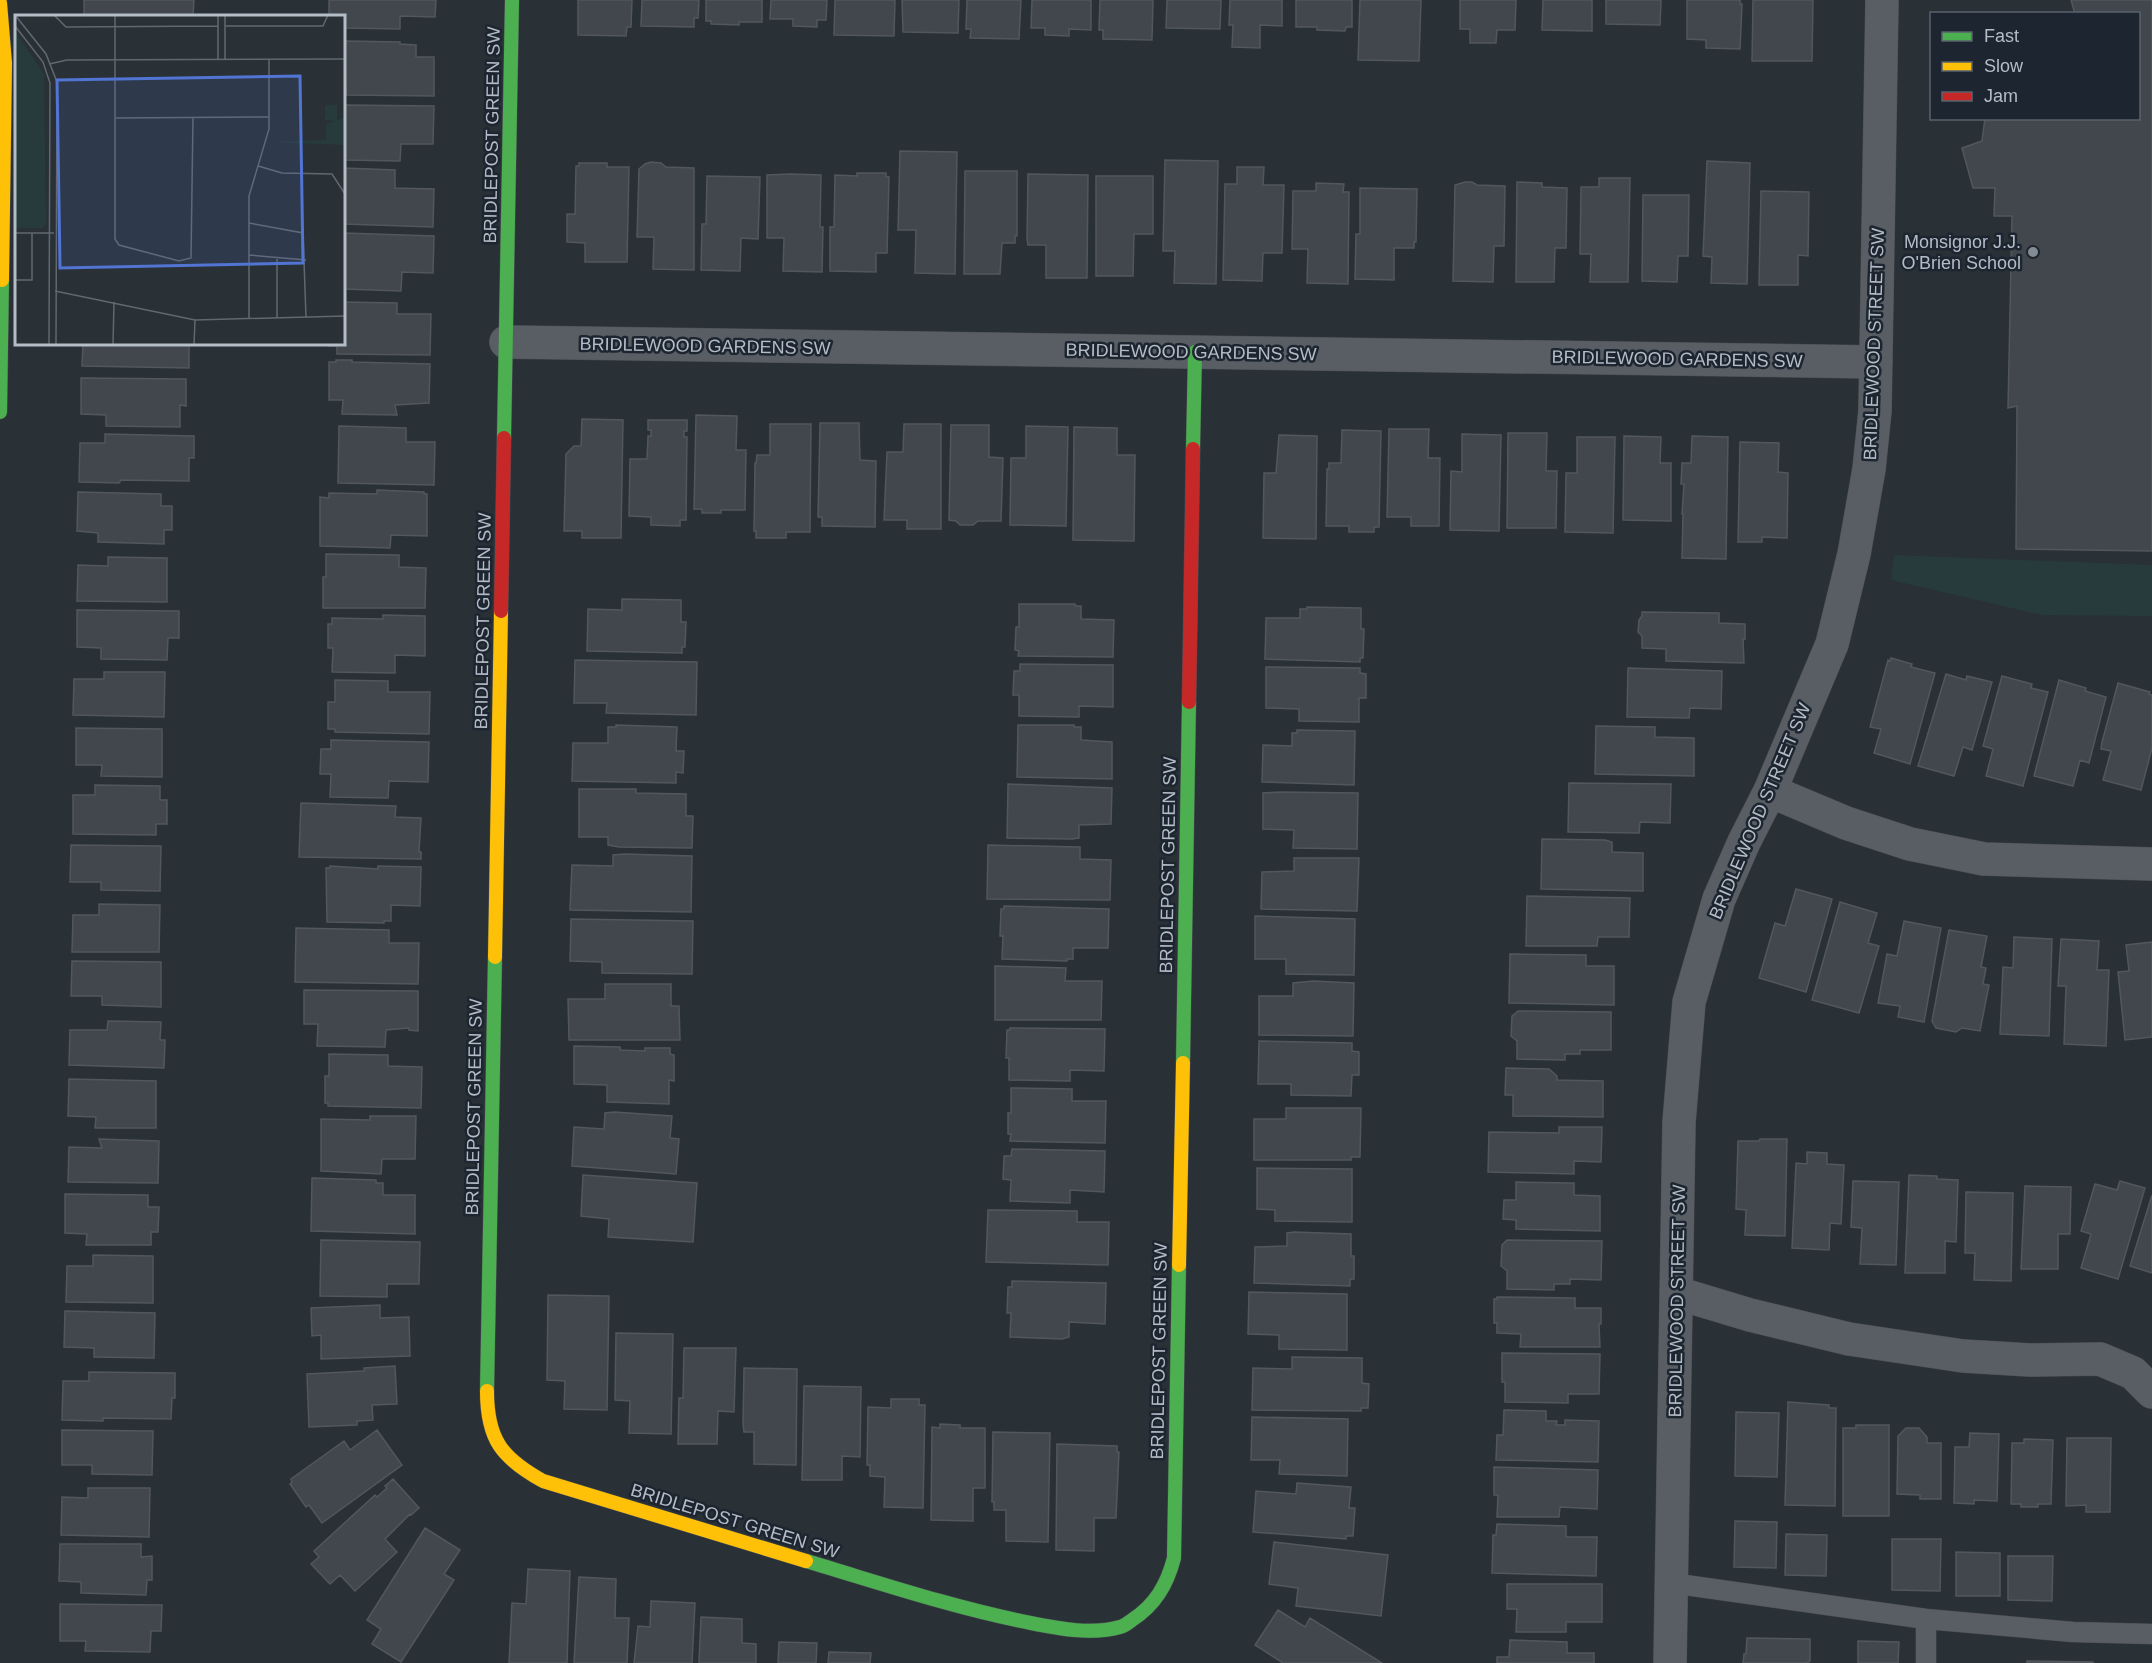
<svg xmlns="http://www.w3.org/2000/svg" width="2152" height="1663" font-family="Helvetica,sans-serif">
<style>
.green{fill:#273b3c}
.building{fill:#42474d;stroke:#51575d;stroke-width:1.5}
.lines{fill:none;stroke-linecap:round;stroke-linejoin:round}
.lane-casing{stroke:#474c51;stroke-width:21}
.street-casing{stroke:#474c51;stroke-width:34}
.fast-casing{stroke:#474c51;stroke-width:15}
.slow-casing{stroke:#474c51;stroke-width:15}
.jam-casing{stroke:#474c51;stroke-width:15}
.lane{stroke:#595e64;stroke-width:20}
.street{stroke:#595e64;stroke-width:33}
.fast{stroke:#4caf50;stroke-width:14}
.slow{stroke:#ffc107;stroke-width:14}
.jam{stroke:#c62828;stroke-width:14}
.poi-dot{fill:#838b94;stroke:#1d2630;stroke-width:2}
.labels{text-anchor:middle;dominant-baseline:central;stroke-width:5;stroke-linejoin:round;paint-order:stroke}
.street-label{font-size:18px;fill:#b4bcc7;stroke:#1d2630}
.poi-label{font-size:18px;fill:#b4bcc7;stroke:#1d2630;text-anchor:end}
.inset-road{fill:none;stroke:#616870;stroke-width:1.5}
.view{fill:#5274d2;fill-opacity:0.15;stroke:#5274d2;stroke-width:3}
.inset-edge{fill:none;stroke:#b4bcc7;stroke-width:3}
</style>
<rect width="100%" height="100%" fill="#293036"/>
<path class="green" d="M1894,555L2152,565V616L2042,615L1891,580Z"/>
<path class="building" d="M84,0H194L193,16H84Z
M329,0H436L435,17L400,16V29L344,28V16H329Z
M578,0H632L631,27H627L626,36L578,35Z
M642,0H699L698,18H694V27L641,26Z
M706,0H762V22H739V25L711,24V21H706Z
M771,0H827L826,20H817V27L793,26V19H770Z
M835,0H895L894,36L834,35Z
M902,0H959L958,33L903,32Z
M967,0H1021L1019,39L970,38L971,29H966Z
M1032,0H1091V30L1069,29V36L1045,35V28H1031Z
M1100,0H1153L1152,40L1103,39V30H1099Z
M1167,0H1221L1220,29L1166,28Z
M1230,0H1282V26L1260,25V48L1232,47L1233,25H1229Z
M1296,0H1352V27H1346L1345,31L1317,30V27H1296Z
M1360,0H1421L1419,61L1358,60Z
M1460,0H1516L1515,30H1497L1496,43H1470V29H1460Z
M1543,0H1592V31L1542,30Z
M1606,0H1661L1660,25L1606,24Z
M1687,0H1740V4H1742L1740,49L1706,48V40L1687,39Z
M1753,0H1813L1812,61H1752Z
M2071,0H2152V551L2016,549L2017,406L2008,408L2012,216H1994L1995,188H1973L1962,148L1982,141L1985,118H2138V14H2075Z
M346,41L400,42V44L416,45V57H434V96L346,95L344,43H346Z
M344,105L434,106L433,144H401L400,161L344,160Z
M900,151L957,152L955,274L915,273L916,230H898Z
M1165,160L1218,161L1216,284L1174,283L1175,251H1163Z
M1707,161L1750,163L1747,284L1711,283L1712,257L1703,256Z
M651,162L661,163L666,167L694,168V270L653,269L654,237H637L639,169L645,164Z
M579,163H607V167H629L627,262H585V243L567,242V214H575L576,166H579Z
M1237,167H1264L1263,185H1284L1282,253H1263L1262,281L1223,280L1225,184H1237Z
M344,168L395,170V188L434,189L433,227L344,224Z
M965,171H1017V236H1015V243H1002L1000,274H964Z
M857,173H886V177H889L887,253H876V272L830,271V227H834L835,175L857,176Z
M791,174L821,175L820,227H823L822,272L783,271L784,238H767V175Z
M1028,174L1088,175L1087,278H1046V245H1028L1027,239Z
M707,176L760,177L758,239L741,238L740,271L701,270L702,224H706Z
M1096,176H1153V234H1134L1133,276H1096Z
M1599,178H1630L1628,282H1590L1591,254H1580L1581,187H1599Z
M1465,182H1472L1477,185L1505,186L1504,246H1494L1493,282L1453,281L1455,185Z
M1517,182L1542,183V187L1567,188L1566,248H1555L1554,282H1516Z
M1316,183L1344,184L1343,192H1349L1348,284L1307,283L1308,249H1292L1293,191H1316Z
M1360,188L1417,189L1416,242H1414V248H1394V280L1355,279L1356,234H1360Z
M1761,191L1809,192L1808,256L1798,255V285H1759Z
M1643,195H1689L1688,256H1678L1677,282L1642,281Z
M344,233L434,236L433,273L402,272L401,291L344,289Z
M344,302L397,303V314H431L430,355L337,354V346H329V344H344Z
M83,344H189V368L82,366Z
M336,360H352V362L430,364L429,403L395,405L397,415L342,414L343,400H329V362H336Z
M81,378L186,379V406L180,405V427L106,426V415L81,414Z
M696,415L737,416L736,450H746L745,510H721V513H702V509H694Z
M582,419L623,420L621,538H582V531H564L566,454L574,446H581Z
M648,420H687V431H684V437H687L686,520H680V526L651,525V517L629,516L630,459H647L648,436H651V430H648Z
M820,423H859L860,460L876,461L875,527L822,526V517H818Z
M770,424H811L810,532H786V538H756V531H754L755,463H756L757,455H770Z
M904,424H941V529H907V520H884L887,452H903Z
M951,425H989V457L1003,458L1001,521H978L973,525H960L956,521L949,520Z
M339,426L406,428V442H435L434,485L338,483Z
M1026,426L1068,427L1066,526L1010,525L1011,458H1026Z
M1074,427L1117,428V455H1135L1134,541L1073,540Z
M1389,429H1429L1428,458H1440L1439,526H1411V517H1387Z
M1342,430L1381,431L1379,527H1374V532H1349V526H1326L1327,469H1329V463H1341Z
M1508,433H1547L1546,471H1557L1556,528H1507Z
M105,434L194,436V458H189V481L121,480L119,483L79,482L80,443H105Z
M1462,434L1501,435L1499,531L1450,530L1451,471L1462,472Z
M1279,435L1317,436L1316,539L1263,538L1264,473H1276Z
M1624,436L1661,437L1660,463H1671V521L1623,520Z
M1692,436L1728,437L1726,559L1682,558L1683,514H1682L1684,484H1681L1682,463H1691Z
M1577,437H1615L1613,533L1565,532L1566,473H1577Z
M1740,442L1779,443L1778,472L1788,473L1787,538L1762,537V542H1738Z
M377,490L424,492V494H427V536L391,535L390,548L320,546V497L329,498V493L377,494Z
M78,492L161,494V506H172V530H164V544L98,542V533L77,531Z
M326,554L399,555V567L426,568L425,608H323V577H326Z
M108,557L167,558V602L77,601L78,565L108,566Z
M622,599L681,600V622H686L685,647H682V653L587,651L588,609L622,610Z
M1019,604H1075V606H1081V619L1114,620L1113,657L1018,656L1019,651L1015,650L1016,627H1019Z
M1307,607L1361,608V629H1364L1363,658H1360V662L1265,659L1266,618H1300V609H1307Z
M77,610L179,611V638H168L167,660L101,659V648L77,647Z
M1642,612L1719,613V623L1745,624V639H1743L1744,663L1666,661V649L1642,648V636L1638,632L1639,620L1642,616Z
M383,615L425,616V656L395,655V673L332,672L333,648H328V624H332V618L383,619Z
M1891,658L1912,664L1911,667L1935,673L1910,764L1874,753L1881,729L1870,727L1888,660L1890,661Z
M575,660L697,662L696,715L606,713L607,703H574Z
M1020,664L1113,665V707L1079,706V717L1019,716V695H1013L1014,671H1020Z
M1266,667L1360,668V673L1366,674V698H1359V722L1299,721V709L1266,708Z
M1628,668L1722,671L1721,709L1690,708L1689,718L1627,717Z
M104,672H165L164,717L73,715L74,679H104Z
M1946,674L1966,680L1967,676L1992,682L1972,750L1963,747L1954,776L1918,766Z
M2002,676L2032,684L2031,688L2048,692L2023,786L1986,776L1993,749L1983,746Z
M335,680L388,681V692H430L429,734L335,732V729H328V702H335Z
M2059,680L2086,688L2085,691L2106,697L2089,763L2080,760L2073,786L2034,776Z
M2118,683L2150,692L2149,694L2152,695V748L2141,790L2103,780L2111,751L2101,749L2102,742Z
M616,725L677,727L676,751H684L683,773L676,772V783L572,781L573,743H608V727H616Z
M1018,725H1074V727H1081V740L1112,742V779L1017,777Z
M1596,726L1655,727V737L1694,738V776L1595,774Z
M76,728L162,729V777L101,776L102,765H76Z
M1297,730L1355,731L1354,785L1262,782L1263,745L1292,746V733H1297Z
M331,740L429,742L428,782L389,781L388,798L330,797L331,774H320L321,749H331Z
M1569,783L1671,784L1670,823L1640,822L1639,833L1568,832Z
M1008,784L1112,788L1111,824L1079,825V838L1072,839L1007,838Z
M95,785L160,786V800H167V824H156V835L73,834V795H95Z
M579,789H636V793L686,794V816H693L692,848L619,847L608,845V837H579Z
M1281,792L1358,793L1357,849L1293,848L1294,830L1263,829V793Z
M301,803L396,806L395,817L421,818L419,852H421V859L299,857Z
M1542,839L1605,840L1612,842V852L1643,853V891L1541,889Z
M71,845L161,846L160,891L101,890V882H70Z
M988,845L1080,847V859L1111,860L1110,900L987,899Z
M625,854L692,856L691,912L570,910L572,865L613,866V855Z
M1294,858H1359L1357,911L1261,909L1262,872L1294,871Z
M330,866L378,869V866L421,867L420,906L391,905V921H384V923L327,922L326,868H330Z
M1796,889L1832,899L1806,992L1759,978L1775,923L1785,926Z
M1527,896L1630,898L1629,937H1598L1597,946H1526Z
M1840,902L1877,913L1868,943L1879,946L1859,1013L1812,1000Z
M99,904L160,905L159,952H72L73,915H99Z
M1004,906L1109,909L1108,948H1073V959H1067V961L1002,959L1003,936H1000L1001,909H1004Z
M1255,916L1355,919L1354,975L1286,974V959H1255Z
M571,919L693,921L692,974L602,973V962L570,961Z
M1904,921L1941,928L1924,1022L1898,1017L1900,1006L1878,1003L1887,954L1897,956Z
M296,928L389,930V943H419L418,984L295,982Z
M1949,930L1987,936L1981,967L1986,968L1983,984L1989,985L1980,1031L1962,1028L1956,1032L1936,1028L1932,1021Z
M2014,937L2052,939L2049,1036L2000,1034L2003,967L2013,968Z
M2061,939L2099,941L2097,970H2109L2106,1046L2064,1044L2066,986H2058Z
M2152,942V1037L2125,1040L2118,972L2129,971L2126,945Z
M1510,954L1586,955V966H1614V1005L1509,1003Z
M72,961L161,962V1007L102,1005V996H71Z
M995,966L1066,968L1065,981H1102L1101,1020H995Z
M1313,981L1354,983L1353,1036L1259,1035V996H1293V983Z
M605,984H671V1006H679L680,1040H569L568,999H605Z
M304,990L418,991V1031L409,1030V1028L386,1030L385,1047L317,1046L318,1024H304Z
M1518,1011L1611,1012V1050H1580V1054H1565V1060L1517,1059V1041L1511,1036L1512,1016Z
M108,1021L161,1022L160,1040H165L164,1068L69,1065L70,1030H107Z
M1010,1028L1105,1029L1104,1071L1070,1070V1081L1009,1080V1058H1006L1007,1030H1010Z
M1259,1041L1352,1043V1051L1359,1052V1075H1352L1351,1096L1291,1095V1084H1258Z
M574,1046L620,1047V1050L645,1051V1048H670V1054L674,1055V1081L669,1080V1104L607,1102V1085L574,1084Z
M329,1054L388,1055V1066L422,1067L421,1108L328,1106V1103H325V1076H329Z
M1506,1068L1549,1069L1557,1076V1080L1603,1081V1117L1513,1116V1095H1505Z
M69,1079L156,1081V1128H95L96,1117L68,1116Z
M1011,1088L1072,1089V1101H1106L1105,1143L1010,1141L1011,1134H1008V1113H1011Z
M1286,1108H1361L1360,1157H1351V1160H1254V1119H1286Z
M614,1112L672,1116L670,1138L679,1139L676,1174L572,1166L574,1127L604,1129L605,1113Z
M370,1116H416L415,1159H382L381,1174L321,1171V1119L370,1120Z
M1559,1127H1602L1601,1162L1574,1161V1174L1488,1172L1489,1132L1559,1133Z
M99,1139L159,1141L158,1183L68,1182L69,1147L102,1148Z
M1760,1139H1787L1785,1236L1745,1235L1746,1210L1736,1209L1738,1141H1759Z
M1012,1149L1105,1151L1104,1192L1070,1190V1203L1010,1201L1011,1180L1003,1179L1004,1156H1011Z
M1807,1152L1827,1153V1164L1844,1165L1841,1224L1830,1223L1829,1250L1792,1248L1796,1163L1807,1164Z
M1257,1168L1352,1169V1222L1275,1221V1210L1257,1209Z
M583,1175L697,1183L693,1242L608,1237L609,1219L581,1216Z
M1909,1175L1937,1176V1179L1958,1180L1956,1242L1945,1241V1273H1905Z
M312,1178L376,1180V1183H383V1195H415V1234L311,1231Z
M1853,1181L1899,1182L1896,1265L1860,1264L1862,1228L1851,1227Z
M2120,1181L2145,1188L2118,1279L2081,1268L2091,1234L2081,1231L2095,1184L2117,1190Z
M1516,1182L1574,1183V1195L1600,1196V1231L1516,1229V1220L1503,1219L1504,1200H1516Z
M2025,1186L2071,1187L2070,1234H2058V1269H2021Z
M1966,1192L2013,1193L2011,1281L1974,1280L1975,1253H1965Z
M65,1194L148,1195V1207H159L158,1232H151V1245H86L87,1234L65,1233Z
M2152,1195V1273L2130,1266Z
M988,1210L1077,1211V1222H1109L1108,1265L986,1262Z
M1294,1232L1351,1234V1256H1354V1279H1350V1286L1254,1283L1255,1247L1287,1246V1233Z
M321,1240L420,1242L419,1284H387V1297L320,1296Z
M1507,1240L1602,1241L1601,1280L1570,1279V1284H1554V1290L1507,1289V1271L1501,1266L1502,1245Z
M93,1255L153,1256V1303L66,1302L67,1266H93Z
M1012,1281L1106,1283L1105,1324L1069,1322V1337L1062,1339L1010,1337L1011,1313H1007L1008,1287H1012Z
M1249,1292L1347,1294V1350L1279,1349V1335L1248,1334Z
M548,1295L609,1296L607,1410L564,1409L565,1381L547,1380Z
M1497,1297L1575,1298V1308H1601V1324H1599L1600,1347H1520L1521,1334L1497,1333V1323H1494V1299H1497Z
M380,1305V1318L409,1317L410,1356L321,1359V1335L312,1336L311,1308Z
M65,1311L155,1313L154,1358L94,1357V1348L64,1347Z
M616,1333L673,1334L671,1434L629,1433L630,1401L615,1400Z
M684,1348H736L734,1412L718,1411L717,1444H678L679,1398H683Z
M1502,1353L1600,1354L1599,1394H1568V1403L1505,1402V1382H1502Z
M1292,1357L1362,1358V1383L1369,1384L1368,1408H1361V1411L1252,1410L1253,1368L1292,1369Z
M395,1366L397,1404L372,1405L373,1420L357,1421V1425L309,1427L307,1374L364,1371V1368Z
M744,1368L797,1369L796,1465L754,1464V1432H744L743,1424Z
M89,1372L175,1373V1398H172L171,1419L103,1418V1421L62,1420L63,1381H89Z
M804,1386L861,1387L860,1457L842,1456V1480H802Z
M891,1399H919V1405H925L923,1508L884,1507L885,1477L870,1476V1465H867L868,1407L891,1408Z
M1788,1402L1829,1405V1408H1836L1835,1506L1785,1505Z
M1504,1410L1546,1411V1421H1557L1556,1425H1565V1420L1599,1421L1598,1462L1496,1460L1497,1435H1503Z
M1736,1412L1779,1413L1777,1477L1735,1476Z
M1252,1417L1348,1419L1347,1476L1279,1474L1280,1460H1251Z
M940,1424L960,1425V1428H985V1488H973V1521L931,1520L932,1427L940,1428Z
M1856,1425H1889V1516H1843V1428H1856Z
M1906,1428H1919L1927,1437V1443H1941V1499H1920V1495L1897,1494L1898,1436Z
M62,1430L153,1431L152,1475L92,1474V1465H62Z
M377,1430L402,1465L322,1523L309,1505L306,1507L290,1484L292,1482L291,1479L344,1441L350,1450Z
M993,1432L1050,1433L1048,1542L1006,1541V1510H994V1502H992Z
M1970,1433L1999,1434L1997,1501L1974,1500V1504L1954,1503L1955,1447H1969Z
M2067,1438H2111L2110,1512H2086V1505L2066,1506Z
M2024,1439L2053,1440L2051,1504H2038V1507H2021V1504H2011L2012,1443H2024Z
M1057,1444L1117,1446V1452H1119L1116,1518H1094V1551L1056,1550Z
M1494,1467L1598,1470L1597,1509L1560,1507L1559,1517H1497L1498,1495H1494Z
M393,1479L419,1508L411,1515L410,1514L385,1539L397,1552L355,1591L340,1575L330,1584L311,1564L319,1557L314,1551L375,1495L377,1497L387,1488L385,1486Z
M1297,1483L1351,1487L1349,1508H1355L1353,1536H1346V1539L1253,1532L1256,1491L1296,1494Z
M88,1488H150L149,1537L61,1535L62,1497L88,1498Z
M1735,1521L1777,1522L1776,1568L1734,1567Z
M1497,1524L1566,1526V1537H1597L1596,1576L1492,1573L1493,1535H1496Z
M425,1528L460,1550L444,1574L454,1580L401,1662L372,1644L381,1629L367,1620Z
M1786,1534L1827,1535L1826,1576L1785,1575Z
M1892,1539H1941L1940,1591L1892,1590Z
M1274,1542L1388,1555L1381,1616L1296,1606L1298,1588L1269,1584Z
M60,1544H141V1557L152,1556V1580H147L146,1595L81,1593V1582L59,1581Z
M1956,1552L2000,1553V1596H1956Z
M2008,1556H2053L2052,1601L2008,1600Z
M528,1569L570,1571L567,1663H509L512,1603L526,1604Z
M579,1577L616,1579L615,1618H629L627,1663H574Z
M1507,1584H1602V1622H1566V1632H1516L1517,1609H1507Z
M651,1601L695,1603L692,1663H634L638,1626L650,1627Z
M60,1604L162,1605L161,1631H151L150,1652L85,1651L86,1641H60Z
M1278,1610L1305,1627L1310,1618L1382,1663H1283L1255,1645Z
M701,1617L742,1619V1643L756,1644V1663H699Z
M1747,1638L1810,1639V1661L1807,1663H1743L1744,1654H1746Z
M1510,1640L1567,1642V1653H1594V1663H1497V1657H1509Z
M1858,1641L1899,1642L1898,1663H1858Z
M779,1642L817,1643L816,1663H778Z
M829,1652L871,1653L870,1663H828Z
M2027,1661L2093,1662V1663H2027Z"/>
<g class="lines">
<defs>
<path id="lane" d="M1671,1583L1926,1619L2073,1632L2152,1634
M1926,1663V1619"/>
<path id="street" d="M506,342L1876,362
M1770,791L1846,823L1910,844L1984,859L2152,864
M1677,1293L1750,1315L1849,1339L1963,1356L2030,1360L2100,1359L2133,1373L2152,1392
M1670,1663L1679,1122L1689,1002L1719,899L1744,842L1770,791L1832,644L1854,554L1869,469L1875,411L1882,0"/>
<path id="fast" d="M0,412L2,280
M504,438L512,0
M1193,449L1195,352
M1183,1063L1189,702
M487,1391L495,957
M806,1561C877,1582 948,1606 1021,1621C1052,1627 1089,1636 1120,1627C1125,1626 1128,1623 1132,1620C1155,1605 1167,1585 1174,1558L1179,1265"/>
<path id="slow" d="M0,3L5,63L2,280
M495,957L501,611
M1179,1265L1183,1063
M487,1391C487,1440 502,1458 543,1481L806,1561"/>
<path id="jam" d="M501,611L504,438
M1189,702L1193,449"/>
</defs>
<use href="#lane" class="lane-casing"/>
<use href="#street" class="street-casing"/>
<use href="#fast" class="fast-casing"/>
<use href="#slow" class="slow-casing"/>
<use href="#jam" class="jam-casing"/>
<use href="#lane" class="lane"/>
<use href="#street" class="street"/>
<use href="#fast" class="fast"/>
<use href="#slow" class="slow"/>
<use href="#jam" class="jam"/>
</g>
<circle class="poi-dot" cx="2033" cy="252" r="6"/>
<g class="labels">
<g class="street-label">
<text transform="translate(492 135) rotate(-89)">BRIDLEPOST GREEN SW</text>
<text transform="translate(1874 344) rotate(-88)">BRIDLEWOOD STREET SW</text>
<text transform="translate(705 346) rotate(1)">BRIDLEWOOD GARDENS SW</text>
<text transform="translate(1191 352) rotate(1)">BRIDLEWOOD GARDENS SW</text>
<text transform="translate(1677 359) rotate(1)">BRIDLEWOOD GARDENS SW</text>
<text transform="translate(483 621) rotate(-89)">BRIDLEPOST GREEN SW</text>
<text transform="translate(1760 811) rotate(-67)">BRIDLEWOOD STREET SW</text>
<text transform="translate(1168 865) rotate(-89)">BRIDLEPOST GREEN SW</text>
<text transform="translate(474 1107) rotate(-89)">BRIDLEPOST GREEN SW</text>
<text transform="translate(1677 1301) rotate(-89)">BRIDLEWOOD STREET SW</text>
<text transform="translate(1159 1351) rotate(-89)">BRIDLEPOST GREEN SW</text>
<text transform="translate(735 1521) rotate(17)">BRIDLEPOST GREEN SW</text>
</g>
<g class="poi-label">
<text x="2021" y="242">Monsignor J.J.<tspan x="2021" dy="21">O'Brien School</tspan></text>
</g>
</g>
<g transform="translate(15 15)">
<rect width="330" height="330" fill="#293036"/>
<path d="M0,16L29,59L31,209L28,213H0ZM310,90H322V105L330,102V130L256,127L311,125V109L320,106L310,105V98H314L310,97Z" fill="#273b3c"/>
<path class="inset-road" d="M0,0L31,39L42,67L41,330M39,0L51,12L203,11M100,0V224L104,230L164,246L176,243L178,102M210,0V44M0,11L28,47L35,68L34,330M210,11H308L313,0M203,44V0M34,49L52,45L330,44M100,103L254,102M243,151L267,158L317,159L330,179M234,208L288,218L291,302M0,218H39M234,240L291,245M262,244V303M0,265H17V218M40,276L180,305L330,301M234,304V181L254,114V44M98,330L99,287M179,330L180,305"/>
<path class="view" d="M285,61L288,248L45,253L42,65Z"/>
<rect width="330" height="330" class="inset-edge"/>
</g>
<rect x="1930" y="12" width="210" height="108" fill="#1d2630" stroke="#59626c" stroke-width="1.5"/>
<rect x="1942" y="32" width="30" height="9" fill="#4caf50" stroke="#59626c" stroke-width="1.5"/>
<text x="1984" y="42" font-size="18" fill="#b4bcc7">Fast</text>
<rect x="1942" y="62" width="30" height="9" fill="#ffc107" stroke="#59626c" stroke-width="1.5"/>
<text x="1984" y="72" font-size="18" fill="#b4bcc7">Slow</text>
<rect x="1942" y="92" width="30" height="9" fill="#c62828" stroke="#59626c" stroke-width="1.5"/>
<text x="1984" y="102" font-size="18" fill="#b4bcc7">Jam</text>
</svg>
